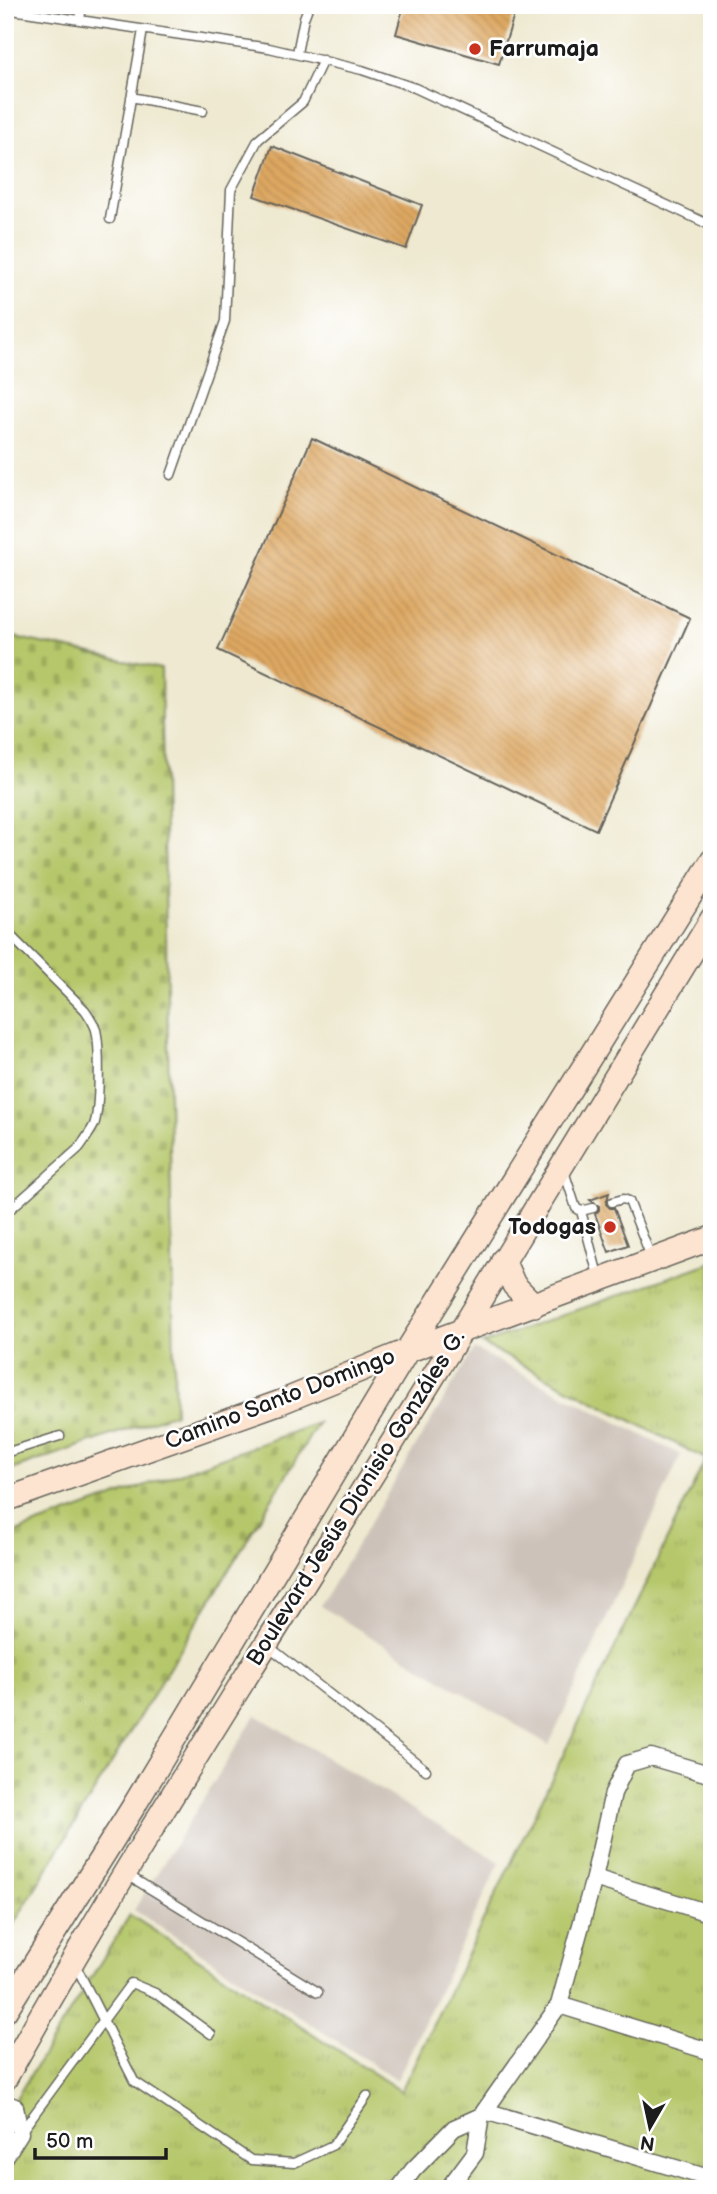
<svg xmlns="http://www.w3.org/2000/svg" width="717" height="2194" font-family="'Balsamiq Sans',sans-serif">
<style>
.industrial{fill:#cdc2b9}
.grass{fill:url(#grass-tufts);stroke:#687243;stroke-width:2}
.cemetery{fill:url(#cemetery-stones);stroke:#687243;stroke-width:2}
.building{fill:url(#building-back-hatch)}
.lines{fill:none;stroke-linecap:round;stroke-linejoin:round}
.lane-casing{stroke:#66645b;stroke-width:11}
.street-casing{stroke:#66645b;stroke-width:19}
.secondary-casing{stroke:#66645b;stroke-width:26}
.lane{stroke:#fff;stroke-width:8}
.street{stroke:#fff;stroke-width:16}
.secondary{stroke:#fde4d1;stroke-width:23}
.poi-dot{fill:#c8321e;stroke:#fff;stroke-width:2.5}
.labels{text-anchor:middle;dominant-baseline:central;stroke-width:5;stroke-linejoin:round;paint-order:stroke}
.poi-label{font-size:23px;font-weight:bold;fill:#1c1c1c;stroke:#fff;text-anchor:start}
.street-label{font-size:23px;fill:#1c1c1c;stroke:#fff}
</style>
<defs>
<pattern id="grass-tufts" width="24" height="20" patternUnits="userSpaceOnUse" patternTransform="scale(1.75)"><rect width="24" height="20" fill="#b5c76a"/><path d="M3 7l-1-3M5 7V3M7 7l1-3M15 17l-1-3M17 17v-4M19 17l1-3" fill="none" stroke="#9baa5b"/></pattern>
<pattern id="cemetery-stones" width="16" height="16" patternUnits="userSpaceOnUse" patternTransform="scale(1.75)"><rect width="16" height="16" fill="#b5c76a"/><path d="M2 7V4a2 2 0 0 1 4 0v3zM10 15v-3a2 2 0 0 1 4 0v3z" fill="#9baa5b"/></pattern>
<pattern id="building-back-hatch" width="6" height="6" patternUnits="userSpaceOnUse" patternTransform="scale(1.75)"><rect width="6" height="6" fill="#dda760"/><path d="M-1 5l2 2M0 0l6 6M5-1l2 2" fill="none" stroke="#bd8f53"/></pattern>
</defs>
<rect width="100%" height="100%" fill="#fff"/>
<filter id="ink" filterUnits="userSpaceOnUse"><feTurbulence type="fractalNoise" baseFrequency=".0143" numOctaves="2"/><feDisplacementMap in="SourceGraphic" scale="14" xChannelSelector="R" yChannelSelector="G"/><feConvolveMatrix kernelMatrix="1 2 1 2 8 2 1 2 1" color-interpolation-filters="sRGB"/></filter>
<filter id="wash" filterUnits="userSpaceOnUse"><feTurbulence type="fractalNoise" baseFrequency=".00686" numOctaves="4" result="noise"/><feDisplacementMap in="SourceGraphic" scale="28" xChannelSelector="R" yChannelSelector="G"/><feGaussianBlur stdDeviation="1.57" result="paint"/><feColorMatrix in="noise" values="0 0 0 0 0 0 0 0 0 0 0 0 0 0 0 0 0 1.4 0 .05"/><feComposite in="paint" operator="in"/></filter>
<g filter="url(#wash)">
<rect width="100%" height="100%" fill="#eee9d0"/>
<path class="industrial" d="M474,1349L681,1455L549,1745L320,1606Z
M256,1715L500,1862L397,2080L134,1910Z"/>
<path class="grass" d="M712,1262V2189H5V2116L130,1915L401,2091L706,1459L482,1344Z"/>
<path class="cemetery" d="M5,635L161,669L175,1413L5,1472Z
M318,1423L5,1938V1536Z"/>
<g id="blocks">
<path class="building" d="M404,5H517L499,64L396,34Z
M272,146L422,205L406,249L254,196Z
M312,438L690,618L596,830L218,650Z
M609,1193L606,1204L610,1208H614L628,1245L609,1252L595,1214L599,1210V1206L590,1200Z"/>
</g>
</g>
<g filter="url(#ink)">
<use href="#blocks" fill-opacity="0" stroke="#66645b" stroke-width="2"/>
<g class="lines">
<defs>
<path id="lane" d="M5,9L269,48L362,70L415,88L712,226
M80,20L82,5
M297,53L304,18L309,5
M131,97L203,111
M110,219L143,30
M171,475L225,321L231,190L258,140L303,102L323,60
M5,930L85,1010C89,1016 94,1023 96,1030C100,1047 100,1109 94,1125C90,1133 84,1141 79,1148L5,1214
M564,1171L576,1208L581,1211L593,1208
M612,1202L623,1199L629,1201L651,1257
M581,1211L599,1279
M5,1453L60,1436
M267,1645L426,1770
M126,1874L318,1992
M75,1964L134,2081L251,2160L294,2163L333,2145L367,2096
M21,2132L131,1983L155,1993L211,2034"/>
<path id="street" d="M594,1878L712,1914
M559,2005L712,2052
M5,2103L15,2107L20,2133L5,2157
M485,2111L712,2179
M399,2189L413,2170L454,2128L481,2116
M448,2189L475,2153L481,2116L559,2005L594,1878L613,1793L627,1764L651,1757L712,1775"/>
<path id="secondary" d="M503,1260L514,1285L534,1305
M5,1500L281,1402L407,1351L712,1238
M5,2011L132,1809L407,1351L712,861
M5,2079C147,1825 308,1582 460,1333C544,1195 628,1057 712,919"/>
</defs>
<use href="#lane" class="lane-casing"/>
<use href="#street" class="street-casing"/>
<use href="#secondary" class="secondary-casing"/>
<use href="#lane" class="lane"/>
<use href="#street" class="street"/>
<use href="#secondary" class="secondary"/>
</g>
</g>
<g class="poi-dot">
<circle cx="475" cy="49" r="7"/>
<circle cx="610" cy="1227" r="7"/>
</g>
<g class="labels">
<g class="poi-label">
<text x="489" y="49">Farrumaja</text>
<text x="596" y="1227" text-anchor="end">Todogas</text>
</g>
<g class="street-label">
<text transform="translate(280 1399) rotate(-21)">Camino Santo Domingo</text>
<text transform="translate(356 1498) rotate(-58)">Boulevard Jesús Dionisio Gonzáles G.</text>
</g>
</g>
<rect width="717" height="2194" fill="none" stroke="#fff" stroke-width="28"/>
<g transform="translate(650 2127) rotate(189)" stroke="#ffffff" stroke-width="5" paint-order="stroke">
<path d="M0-5L12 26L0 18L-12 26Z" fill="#1c1c1c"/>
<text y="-10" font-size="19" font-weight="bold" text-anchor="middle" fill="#1c1c1c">N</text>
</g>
<path d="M35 2148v10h131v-10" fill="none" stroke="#1c1c1c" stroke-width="3.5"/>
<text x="46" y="2148" font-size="21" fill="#1c1c1c" stroke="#ffffff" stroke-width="5" paint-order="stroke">50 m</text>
</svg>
